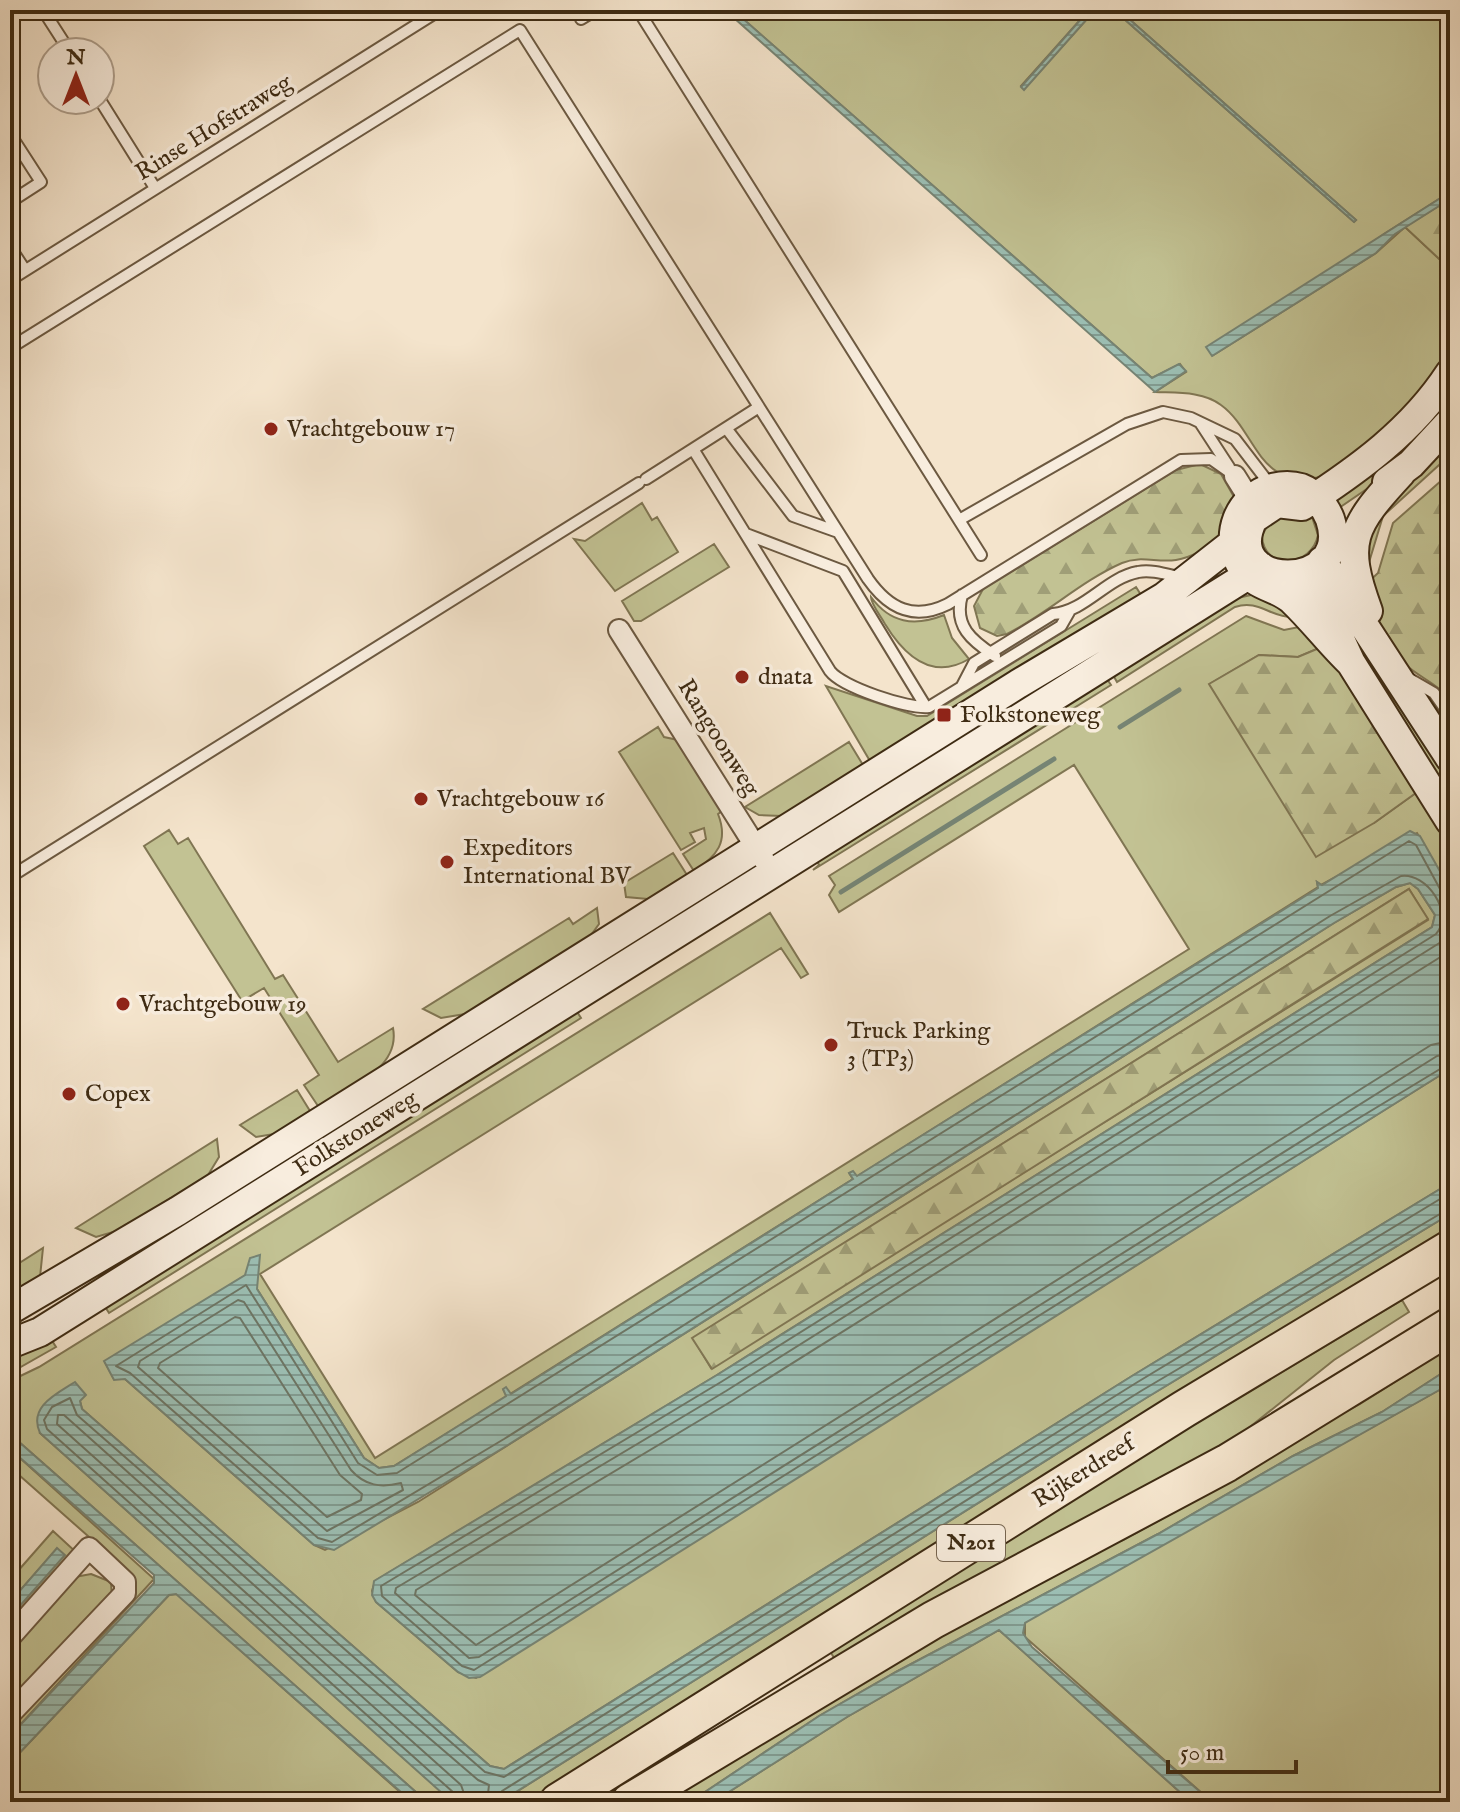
<svg xmlns="http://www.w3.org/2000/svg" width="1460" height="1812" font-family="'IM FELL English',serif">
<style>
.green{fill:#c2c293;stroke:#807653;stroke-width:2;fill-rule:evenodd}
.forest{fill:url(#forest-firs);stroke:#807653;stroke-width:2}
.water{fill:url(#water-rules);stroke:#768474;stroke-width:2}
.lines{fill:none;stroke-linecap:round;stroke-linejoin:round}
.shore{stroke:#6d7564;stroke-width:2}
.stream{stroke:#768474;stroke-width:5}
.lane-casing{stroke:#6c5941;stroke-width:14}
.street-casing{stroke:#6c5941;stroke-width:24}
.secondary-casing{stroke:#3e2b13;stroke-width:32}
.highway-casing{stroke:#3e2b13;stroke-width:40}
.lane{stroke:#f8edde;stroke-width:10}
.street{stroke:#f8edde;stroke-width:20}
.secondary{stroke:#f8edde;stroke-width:28}
.highway{stroke:#f4e4cc;stroke-width:36}
.poi-dot{fill:#8f2418;stroke:#f8edde;stroke-width:3}
.labels{text-anchor:middle;dominant-baseline:central;stroke-width:7;stroke-linejoin:round;paint-order:stroke}
.shield{fill:#f8edde;stroke:#766550;stroke-width:2}
.shield-label{font-size:22px;font-weight:bold;fill:#3e2b13}
.street-label{font-size:24px;fill:#3e2b13;stroke:#f8edde}
.poi-label{font-size:24px;fill:#3e2b13;stroke:#f8edde;text-anchor:start}
</style>
<defs>
<pattern id="forest-firs" width="22" height="20" patternUnits="userSpaceOnUse" patternTransform="scale(2)"><rect width="22" height="20" fill="#c2c293"/><path d="M5 1l3.5 6h-7zM16 11l3.5 6h-7z" fill="#9f9e77"/></pattern>
<pattern id="water-rules" width="6" height="5" patternUnits="userSpaceOnUse" patternTransform="scale(2)"><rect width="6" height="5" fill="#9cbfb4"/><path d="M0 2.5h6" fill="none" stroke="#819b91"/></pattern>
</defs>
<rect width="100%" height="100%" fill="#f4e4cc"/>
<filter id="stains"><feTurbulence type="fractalNoise" baseFrequency=".0025" numOctaves="4"/><feColorMatrix values="0 0 0 0 .2 0 0 0 0 .09 0 0 0 0 .02 0 0 0 .5 -.17"/></filter>
<radialGradient id="worn" r=".72"><stop offset=".6" stop-color="#630" stop-opacity="0"/><stop offset="1" stop-color="#630" stop-opacity=".3"/></radialGradient>
<path class="green" d="M733,10H1089L1021,86L1024,89L1095,10H1114L1354,222L1356,220L1119,10H1450V192L1384,234L1212,356L1376,253L1405,227L1450,269V355L1396,424L1325,476C1257,493 1258,432 1221,405C1203,391 1176,393 1155,392L1186,372L1180,364L1152,378Z
M1450,389V409L1377,482L1336,510L1329,499Z
M1450,436V455L1383,516L1367,569V529Z
M642,503L652,520L657,517L678,552L615,591L574,539L585,541Z
M1311,514L1318,535C1312,567 1264,572 1262,536L1269,522L1281,516L1300,521Z
M714,544L729,567L641,621H634L622,601Z
M1136,587L1141,595L870,761L826,686L917,716H927Z
M1251,595H1264L1292,617C1270,617 1258,599 1235,607L1117,682L1113,675L1107,679L1111,685L813,870L819,865L817,861L1233,599Z
M871,597C890,623 914,627 944,615L952,638L969,659C932,681 904,655 885,624C880,615 871,604 871,597Z
M1342,601L1450,773V804L1357,657Z
M1246,616L1284,630L1299,627L1324,646L1298,657L1259,655L1210,684L1374,823L1420,790L1450,852V889L1417,833L1321,885L1317,882L1318,887L856,1177L849,1173L853,1179L510,1394L503,1389L507,1396L394,1466L379,1468L364,1458L257,1289L251,1259L246,1275L105,1362L114,1379H125L314,1545L325,1550L418,1502L1334,923L1396,887L1410,883L1418,889L1435,915L1432,927L717,1375L375,1581L372,1591L376,1602L458,1672L476,1678L1450,1069V1183L1132,1376L504,1769L490,1766L82,1409L80,1401L40,1433L453,1802H10V1763L169,1595L177,1594L409,1800L417,1793L10,1434V1381L39,1367L770,913L808,974L801,978L781,948L260,1274L375,1458L1189,949L1074,765L839,912L829,895L835,885L829,876ZM1409,889L1428,920L711,1368L693,1338Z
M658,727L664,737L678,740L722,811L718,814C729,842 717,856 694,871L683,854L706,839L704,828L690,833L695,842L681,850L619,752Z
M849,742L863,765L782,816L759,815L745,807Z
M169,830L178,844L188,838L275,979L283,975L338,1062L393,1028C401,1070 347,1088 318,1106L304,1085L319,1075L264,988L242,1001L144,846Z
M673,853L687,875L648,899L626,897L624,883Z
M597,908L599,924L591,935L465,1014L441,1018L423,1009L569,918L573,924Z
M574,1007L581,1018L109,1313L102,1302Z
M297,1090L310,1111L274,1134L256,1137L240,1125Z
M217,1139L219,1157L208,1175L120,1230L96,1237L76,1228Z
M229,1193L231,1196L103,1280L99,1278V1272Z
M1450,1214V1238L541,1802H500L1146,1398Z
M43,1248L40,1277L10,1304V1269Z
M1402,1300L1409,1312L1334,1360L1216,1454L838,1664L826,1645Z
M49,1336L56,1347L10,1373V1352Z
M1450,1347V1368L1382,1412L1293,1456L1158,1534L896,1672L819,1716L690,1802H651L1066,1561L1123,1540L1173,1513L1213,1483L1360,1404Z
M1450,1384V1802H1212L1025,1637V1623L1033,1616Z
M10,1449L154,1579L10,1736V1721L134,1583L132,1575L10,1467Z
M53,1531L78,1554L10,1631V1617L64,1555L57,1549L10,1602V1580Z
M91,1574L111,1582L112,1599L10,1707V1644L75,1577Z
M999,1630L1191,1802H713L847,1717Z"/>
<path class="forest" d="M1450,199V269L1405,227Z
M1200,464L1221,474L1234,497C1235,528 1205,555 1176,560C1157,563 1141,555 1122,563C1081,581 1047,614 1007,634L997,636L980,628L974,606L983,589L1176,470Z
M1450,473V701C1439,684 1420,678 1406,665C1385,645 1374,613 1363,587L1378,573L1393,523Z
M1324,646L1420,790L1374,823L1316,857L1209,684L1259,655L1298,657Z
M1409,889L1428,919L712,1369L692,1338Z"/>
<path class="water" d="M725,10H733L1152,378L1179,364L1186,371L1155,392Z
M1089,10H1095L1024,90L1021,87Z
M1114,10H1119L1356,220L1354,222Z
M1450,192V199L1395,234L1376,253L1212,356L1206,347Z
M1410,831L1420,836L1450,889V1069L480,1677L469,1678L458,1672L376,1602L372,1595L374,1581L717,1375L1432,927L1435,915L1418,889L1410,883L1396,887L1334,923L508,1445L334,1550L314,1545L125,1379L114,1380L104,1361L245,1275L250,1258L260,1255L257,1289L364,1458L379,1468L394,1466L506,1396L503,1389L506,1387L511,1394L853,1179L849,1173L853,1171L857,1176L1318,888L1317,882L1322,885Z
M1450,1183V1214L1146,1398L500,1802H452L40,1433C28,1407 56,1394 75,1382L86,1395L80,1401L82,1409L490,1766L504,1769L1132,1376Z
M1450,1368V1384L1025,1623L1023,1633L1032,1647L1212,1802H1191L999,1630L847,1717L713,1802H690L819,1716L896,1672L1158,1534L1293,1456L1382,1412Z
M10,1434L417,1793L410,1800L176,1594L169,1595L10,1763V1736L154,1583V1575L10,1449Z
M57,1548L65,1555L10,1617V1602Z"/>
<g class="lines">
<path class="shore" d="M1450,892L1440,889L1416,845L1409,841L397,1473L377,1475L358,1463L246,1285L116,1366L130,1373L318,1538L332,1542L504,1439L1330,916L1401,876C1426,872 1455,913 1436,934L721,1382L381,1586L382,1596L462,1666L474,1670L1225,1199L1450,1063
M1450,933L1441,942L726,1391L396,1588L395,1593L469,1658L479,1657L1437,1056L1450,1053
M1450,951L732,1401L416,1590L415,1595L476,1645L1431,1045L1450,1041
M238,1300L244,1302L351,1470C365,1486 381,1488 401,1483L403,1490L327,1531L138,1367L140,1361Z
M235,1317L240,1318L340,1475L362,1494L361,1500L327,1517L158,1368L160,1363Z
M457,1802L454,1793L47,1429L44,1420L52,1407L70,1398L77,1415L485,1772L504,1777L1136,1383L1450,1193
M467,1802L461,1785L57,1424L58,1415H64L322,1646L478,1780L489,1785L487,1802
M497,1802L502,1791L1141,1391L1450,1208"/>
<path class="stream" d="M1120,727L1179,690
M841,892L1054,759"/>
<defs>
<path id="lane" d="M43,10L70,52
M638,10L981,555
M581,19L596,10
M100,100L155,188
M10,134L41,182L10,202
M10,247L25,270
M10,280L440,10
M10,348L520,30L868,579C889,609 914,621 948,604L1181,460L1211,459L1235,476
M1201,424L1229,467
M726,428L793,516L838,532
M693,449L830,671C842,687 908,709 929,707L1061,626L1069,612
M646,479L759,407
M959,520L1127,424L1163,412L1191,418L1235,439L1271,486
M746,534L843,571L926,707
M962,595C953,626 972,641 995,656
M1408,678L1434,693L1450,716
M962,686L974,663L1053,614C1086,611 1106,578 1138,572C1152,569 1168,575 1182,578
M10,877L639,483"/>
<path id="street" d="M1235,476L1250,500
M619,630L764,860
M10,1637L89,1548L125,1582V1593L10,1714"/>
<path id="secondary" d="M1387,482L1411,464L1450,422
M1322,561L1450,758
M1302,574L1334,626L1351,663L1450,821
M1368,611C1342,541 1352,526 1401,473
M1351,663C1330,643 1313,620 1292,600C1281,590 1267,588 1255,580C1228,562 1227,522 1250,500C1263,488 1284,483 1301,488C1314,493 1325,506 1330,519C1355,594 1217,592 1253,519L1277,503L1302,506C1359,469 1412,431 1450,373
M10,1310L178,1211L1018,684L1164,597L1233,543
M10,1344L40,1332L1261,567"/>
<path id="highway" d="M558,1802L1184,1409L1450,1249
M630,1802L933,1620L1227,1463L1450,1326"/>
</defs>
<use href="#lane" class="lane-casing"/>
<use href="#street" class="street-casing"/>
<use href="#secondary" class="secondary-casing"/>
<use href="#highway" class="highway-casing"/>
<use href="#lane" class="lane"/>
<use href="#street" class="street"/>
<use href="#secondary" class="secondary"/>
<use href="#highway" class="highway"/>
</g>
<g class="poi-dot">
<circle cx="271" cy="429" r="8"/>
<circle cx="742" cy="677" r="8"/>
<rect x="936" y="707" width="16" height="16" rx="4"/>
<circle cx="421" cy="799" r="8"/>
<circle cx="447" cy="862" r="8"/>
<circle cx="123" cy="1004" r="8"/>
<circle cx="831" cy="1045" r="8"/>
<circle cx="69" cy="1094" r="8"/>
</g>
<g class="labels">
<rect class="shield" x="937" y="1525" width="68" height="36" rx="6"/>
<g class="shield-label">
<text x="971" y="1543">N201</text>
</g>
<g class="street-label">
<text transform="translate(214 128) rotate(-32)">Rinse Hofstraweg</text>
<text transform="translate(718 738) rotate(58)">Rangoonweg</text>
<text transform="translate(356 1134) rotate(-32)">Folkstoneweg</text>
<text transform="translate(1084 1472) rotate(-32)">Rijkerdreef</text>
</g>
<g class="poi-label">
<text x="287" y="429">Vrachtgebouw 17</text>
<text x="758" y="677">dnata</text>
<text x="960" y="715">Folkstoneweg</text>
<text x="437" y="799">Vrachtgebouw 16</text>
<text x="463" y="848">Expeditors<tspan x="463" dy="28">International BV</tspan></text>
<text x="139" y="1004">Vrachtgebouw 19</text>
<text x="847" y="1031">Truck Parking<tspan x="847" dy="28">3 (TP3)</tspan></text>
<text x="85" y="1094">Copex</text>
</g>
</g>
<rect width="1460" height="1812" fill="none" stroke="#f4e4cc" stroke-width="40"/>
<rect x="12" y="12" width="1436" height="1788" fill="none" stroke="#3e2b13" stroke-width="4"/>
<rect x="20" y="20" width="1420" height="1772" fill="none" stroke="#3e2b13" stroke-width="2"/>
<g transform="translate(76 76)"><circle r="38" fill="#f8edde" stroke="#ae9f8d" stroke-width="2"/>
<path d="M0-6L14 30L0 20L-14 30Z" fill="#8f2418"/>
<text y="-12" font-size="22" font-weight="bold" text-anchor="middle" fill="#3e2b13">N</text>
</g>
<path d="M1168 1760v12h128v-12" fill="none" stroke="#3e2b13" stroke-width="4"/>
<text x="1180" y="1760" font-size="24" fill="#3e2b13" stroke="#f8edde" stroke-width="6" paint-order="stroke">50 m</text>
<rect width="100%" height="100%" filter="url(#stains)"/>
<rect width="100%" height="100%" fill="url(#worn)"/>
</svg>
